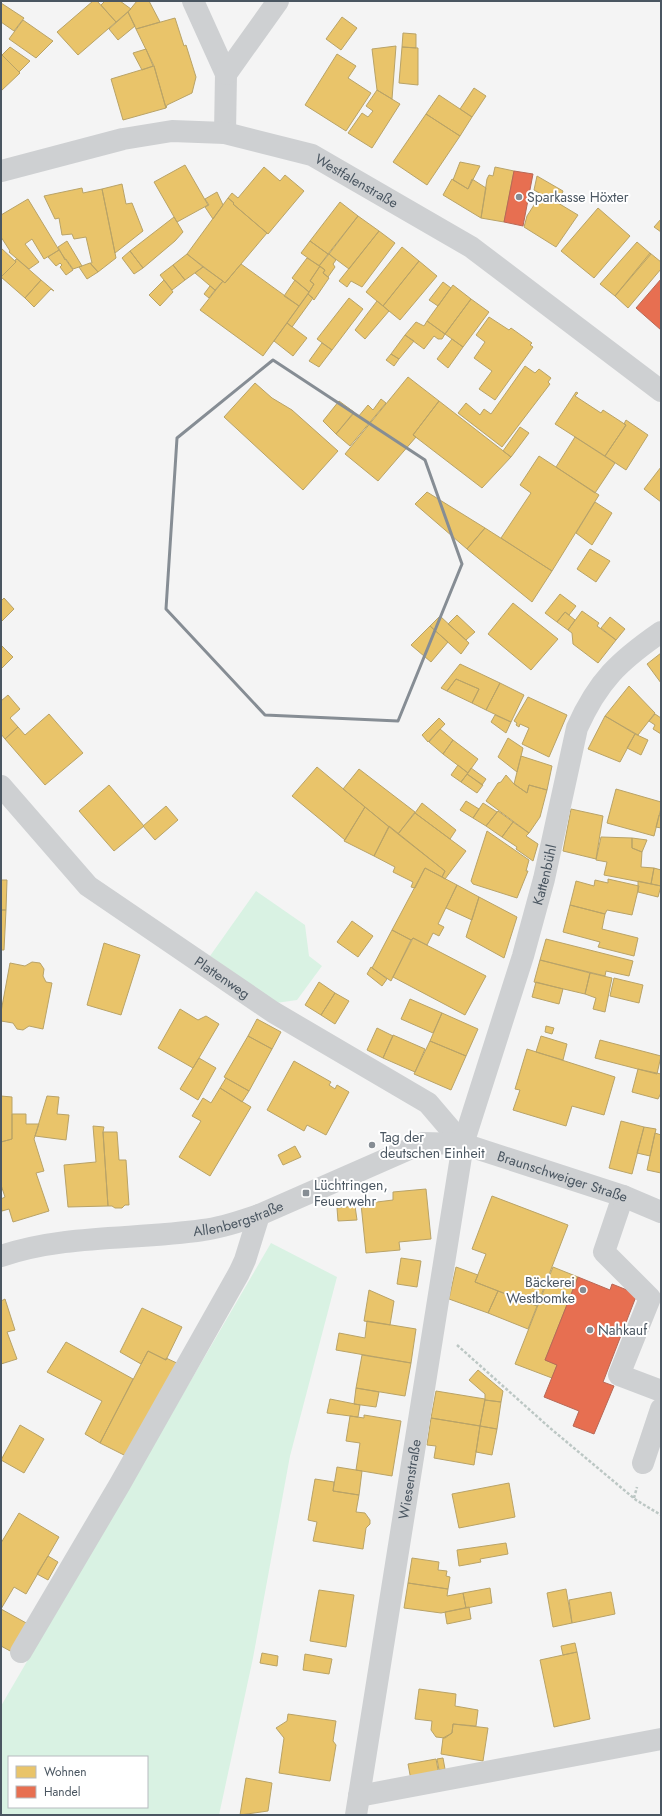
<svg xmlns="http://www.w3.org/2000/svg" width="662" height="1816" font-family="Jost,sans-serif">
<style>
.green{fill:#d9f2e3;fill-rule:evenodd}
.homes{fill:#e9c46a;stroke:#b9a367}
.shops{fill:#e76f51;stroke:#b86856}
.lines{fill:none;stroke-linecap:round;stroke-linejoin:round}
.path{stroke:#bcc7c4;stroke-width:2.5;stroke-dasharray:3 2;stroke-linecap:butt}
.minor{stroke:#ced0d2;stroke-width:22}
.marked{fill:none;stroke:#868d94;stroke-width:3;stroke-linejoin:round}
.poi-dot{fill:#868d94;stroke:#fff;stroke-width:1.5}
.labels{text-anchor:middle;dominant-baseline:central;stroke-width:4;stroke-linejoin:round;paint-order:stroke}
.street-label{font-size:14px;fill:#4a5661;stroke:#fff}
.poi-label{font-size:14px;fill:#4a5661;stroke:#fff;text-anchor:start}
</style>
<rect width="100%" height="100%" fill="#f4f4f4"/>
<path class="green" d="M256,891L305,925L309,956L322,966L297,1000L276,1003L210,956Z
M271,1243L337,1277L290,1456L253,1658L219,1815H1V1706ZM9,1757H147V1807H9Z"/>
<path class="homes" d="M93,1H97L116,22L78,55L57,32Z
M105,1H120L131,9L116,22L101,5Z
M137,1H149L160,22L136,29L128,12Z
M1,3L24,18L14,31L1,22Z
M128,12L135,26L118,40L109,29Z
M342,17L357,28L341,50L326,39Z
M175,18L184,46L186,45L196,77L192,93L167,105L166,108L154,66L136,29Z
M23,20L53,41L36,58L9,39Z
M403,33L416,34V48L402,47Z
M396,46L392,99L377,90L372,49Z
M10,47L30,61L19,72L2,55Z
M402,47L418,48V85L399,83Z
M146,49L153,66L142,70L133,53Z
M1,54L20,73L1,91Z
M337,54L356,66L348,78L371,93L346,131L305,105Z
M154,66L166,108L123,120L111,79Z
M474,88L486,96L472,117L460,109Z
M377,90L400,104L372,148L348,133L362,113L368,117L373,111L366,106Z
M439,95L472,117L460,136L426,114Z
M426,114L460,136L427,185L393,162Z
M460,162L480,166L468,189L453,180Z
M185,165L208,205L177,222L154,182Z
M264,167L280,181L285,175L304,191L268,234L233,204L234,203L228,198L232,193L238,198Z
M495,167L514,171L504,222L481,218L487,179L489,175L493,176Z
M537,176L563,191L558,203L578,215L556,247L524,227L527,216L541,194L534,190Z
M452,179L468,189L472,179L486,188L481,218L443,195Z
M122,184L126,204L132,203L143,231L115,253L102,189Z
M82,188L83,193L102,189L116,258L98,272L90,263H92L86,237L74,239L72,234L62,235L59,218L55,219L44,196Z
M217,192L223,205L213,219L205,207L209,205L205,199Z
M228,198L234,203L233,204L267,233L225,283L187,254Z
M28,199L59,250L44,259L32,239L25,244L39,262L29,269L9,252L10,251L1,237V215Z
M340,202L358,216L328,254L310,241Z
M598,208L630,236L594,278L561,251Z
M358,216L379,231L349,269L329,254Z
M174,217L183,232L175,241L143,268L130,251Z
M661,219V232L654,227Z
M379,231L395,243L362,287L351,281L347,287L339,281Z
M67,241L82,266L73,269L66,259L65,260L58,247Z
M310,241L328,254L319,266L301,253Z
M637,242L651,254L615,296L600,284Z
M402,247L419,261L383,306L366,292Z
M1,248L16,262L1,277Z
M59,250L73,270L66,275L60,267L62,265L60,263L56,266L48,257Z
M130,251L143,268L134,274L122,258Z
M650,253L661,262V269L628,308L615,296Z
M187,254L203,267L185,280L173,265Z
M329,254L336,260L333,264L335,267L328,277L323,273L325,270L319,266Z
M307,258L320,266L310,281L314,284L309,292L292,278Z
M17,259L41,280L25,298L1,277L16,262L15,260Z
M419,261L437,276L400,320L383,306Z
M90,263L98,272L87,279L79,267Z
M241,264L299,306L263,356L200,310L223,281L225,283Z
M173,265L185,280L172,290L160,275Z
M320,266L325,270L323,273L329,278L314,300L308,294L314,284L310,281Z
M203,267L223,281L215,290L195,273Z
M41,280L54,291L51,289L34,307L25,298Z
M164,280L173,292L160,306L149,295Z
M295,280L309,292L299,306L284,296Z
M443,282L451,288L438,306L429,300Z
M453,285L471,299L445,334L427,321Z
M210,286L215,290L209,298L204,294Z
M308,294L313,298L292,327L287,323Z
M349,298L363,309L332,350L317,339Z
M471,299L489,312L463,347L445,334Z
M377,301L389,311L365,339L355,330Z
M489,317L509,330L511,328L532,343L530,345L533,347L495,400L479,389L492,371L474,358L485,342L476,335Z
M427,321L445,334L442,339H438L434,336L424,349L405,335L416,322L424,326Z
M287,323L307,338L293,356L274,341Z
M405,335L414,341L399,359L391,354Z
M452,339L463,347L448,368L437,359Z
M322,343L332,350L319,367L309,361Z
M391,354L399,359L394,366L386,360Z
M525,366L535,373L539,369L551,378L548,382L550,384L502,447L458,413L466,403L480,415L484,409L491,414Z
M408,377L439,401L413,435L416,437L378,481L345,454Z
M255,383L272,398L292,410L338,451L303,490L224,417Z
M576,392L578,393L575,396L601,413L603,410L626,425L605,456L555,424Z
M381,399L386,403L350,446L336,434L354,413L358,417L368,405L373,410Z
M339,401L354,412L336,434L323,421Z
M439,401L511,457L482,488L413,435Z
M626,420L648,435L626,470L605,456L626,425L624,424Z
M520,427L529,433L511,457L503,451Z
M575,437L615,463L595,493L556,467Z
M539,456L599,495L552,571L501,538L531,493L520,485Z
M661,467V502L644,489Z
M427,492L485,528L467,549L415,504Z
M595,502L612,513L592,545L576,533Z
M485,528L552,571L532,602L467,549Z
M590,549L610,561L596,582L577,569Z
M560,594L576,606L569,615L565,612L557,622L545,613Z
M4,598L14,609L1,622V601Z
M513,603L558,639L531,670L488,634Z
M582,611L599,623L597,626L616,640L598,663L573,644L572,633L568,630Z
M565,612L575,620L568,630L557,622Z
M457,615L475,632L466,640L448,624Z
M440,616L469,643L461,654L430,626Z
M610,617L625,629L616,640L601,628Z
M430,626L448,642L431,662L411,645Z
M1,645L13,657L1,669Z
M661,653V683L647,664Z
M460,664L500,683L486,710L472,703L479,689L456,679L447,691L441,688Z
M456,679L479,689L472,703L447,691Z
M500,683L524,695L511,722L486,710Z
M629,686L655,713L638,735L605,716Z
M8,695L20,709L10,718L18,727L5,739L1,734V701Z
M528,697L567,715L549,757L522,744L529,728L520,724L519,727L516,725L517,723L514,721Z
M49,714L83,753L45,785L5,739L18,727L25,735Z
M655,714L661,718V734L653,729L655,725L649,721Z
M495,715L511,722L506,733L491,722Z
M605,716L635,734L620,762L588,749Z
M439,718L445,724L428,742L422,735Z
M440,729L453,740L443,754L429,742Z
M635,734L648,740L641,755L627,748Z
M508,738L523,748L517,772L498,757Z
M453,740L478,759L468,773L443,754Z
M521,756L552,766L547,790L529,785L527,793L514,784Z
M458,765L468,773L461,782L451,775Z
M317,767L365,807L345,840L292,796Z
M471,768L486,779L482,785L467,774Z
M359,769L415,812L398,834L343,789Z
M467,774L483,785L477,793L461,782Z
M506,775L514,784L527,793L529,785L547,790L540,817L529,833L486,801L498,783L501,782Z
M109,785L144,826L114,851L79,811Z
M616,789L661,802V808L654,836L607,823Z
M466,801L479,809L473,818L460,810Z
M422,803L456,830L450,839L415,813Z
M483,803L497,812L486,826L473,818Z
M166,806L178,820L155,840L143,826Z
M365,807L389,827L374,856L344,841Z
M571,809L603,816L596,859L563,851Z
M498,811L513,822L502,837L486,826Z
M415,813L466,851L445,879L442,877L445,871L398,834Z
M659,815L661,816V828L656,827Z
M513,822L529,833L526,836L538,844L533,861L516,849L517,847L502,837Z
M389,826L445,871L442,877L425,868L415,888L411,887L413,882L393,872L395,867L374,856Z
M487,831L529,860L526,871H528L517,898L473,884L471,881Z
M601,837L632,838V848L642,852L641,867L654,868L651,884L604,875L607,862L596,860Z
M632,838L647,840L642,852L632,848Z
M425,868L457,885L438,924L444,927L439,936L433,933L427,945L413,938L411,940L392,930Z
M654,868L661,870V886L651,884Z
M608,879L639,886L632,915L607,910L605,914L570,905L576,881L594,886L595,880L608,883Z
M1,880H7L6,910H1Z
M638,881L661,886L658,897L638,892Z
M457,885L479,897L472,920L446,908Z
M479,897L517,917L504,958L466,937Z
M570,905L605,914L602,929L638,938L634,956L598,947L600,942L563,932Z
M1,910H6L4,950H1Z
M352,921L373,936L358,957L337,942Z
M392,930L411,940L391,981L372,968Z
M413,938L486,976L465,1015L393,977Z
M546,939L633,961L629,976L606,971L605,976L540,960Z
M104,943L140,955L121,1015L87,1005Z
M540,960L590,973L585,994L534,982Z
M32,962L40,963L44,969L43,976L46,982L52,983L43,1029L29,1026L23,1030L17,1029L13,1023L1,1021V1012L10,963L25,966Z
M371,967L387,979L382,986L367,974Z
M590,973L612,978L605,1012L593,1009L596,998L585,994Z
M614,978L643,985L639,1003L610,996Z
M319,982L335,993L321,1015L305,1005Z
M536,982L563,989L559,1004L532,997Z
M335,993L349,1001L335,1024L321,1015Z
M410,999L442,1013L433,1033L401,1019Z
M180,1009L198,1020L206,1016L219,1024L193,1068L158,1048Z
M442,1013L478,1029L466,1056L430,1041Z
M257,1019L281,1032L272,1049L248,1036Z
M546,1026L554,1028L552,1034L545,1032Z
M377,1028L393,1036L383,1058L367,1050Z
M393,1035L425,1049L415,1072L383,1058Z
M248,1036L272,1049L249,1091L224,1077Z
M541,1036L567,1044L563,1060L536,1052Z
M600,1040L661,1056L657,1074L595,1058Z
M430,1041L466,1056L451,1090L414,1074Z
M527,1049L615,1077L604,1115L572,1106L566,1126L513,1110L520,1090L515,1089Z
M199,1058L216,1068L198,1100L180,1089Z
M294,1061L331,1082L329,1085L335,1089L337,1085L349,1092L326,1135L307,1125L304,1131L267,1110Z
M638,1069L661,1074V1093L658,1099L632,1092Z
M226,1078L249,1091L242,1102L220,1088Z
M220,1088L251,1107L210,1176L179,1157L201,1121L192,1116L203,1098L211,1103Z
M1,1096L12,1097V1139L1,1142Z
M47,1096L59,1097L57,1114L69,1115L66,1140L35,1136Z
M12,1114H26V1124H39L34,1139L44,1171L36,1173L49,1211L13,1222L9,1209L2,1211L1,1207V1199L5,1197L1,1185V1142L12,1139Z
M621,1121L644,1127L632,1174L609,1168Z
M93,1126L104,1127L103,1132L108,1206L68,1207L64,1165L96,1162Z
M644,1127L656,1129L650,1156L637,1153Z
M103,1132H117L119,1160H126L129,1205H125L122,1208H115L112,1206H108Z
M655,1133L661,1135V1173L647,1170Z
M295,1146L301,1157L283,1165L278,1155Z
M426,1189L431,1239L399,1242L400,1250L366,1253L361,1204L393,1200V1192Z
M492,1196L568,1225L537,1306L475,1282L486,1254L472,1249Z
M355,1206L357,1220L338,1221L337,1208Z
M401,1258L421,1261L417,1287L397,1284Z
M456,1267L478,1275L475,1282L498,1291L488,1313L449,1299Z
M553,1267L578,1277L545,1360L557,1365L552,1378L515,1364Z
M369,1290L394,1301L390,1325L364,1321Z
M498,1291L537,1306L528,1329L488,1313Z
M5,1299L15,1330L7,1332L17,1359L1,1364V1301Z
M142,1308L182,1327L166,1360L148,1351L141,1364L120,1352Z
M367,1321L416,1329L411,1363L336,1350L339,1333L365,1338Z
M66,1342L133,1379L100,1443L85,1434L102,1401L47,1372Z
M148,1351L166,1360V1358L181,1365L130,1458L100,1443Z
M362,1355L411,1363L405,1396L356,1388Z
M478,1370L503,1391L501,1402L485,1400V1394L469,1380Z
M356,1388L379,1392L376,1407L354,1404Z
M436,1391L485,1399L480,1426L431,1418Z
M330,1399L360,1405L358,1417L327,1413Z
M485,1400L501,1402L497,1429L480,1426Z
M364,1415L401,1421L392,1476L356,1470L360,1443L346,1441L350,1416L364,1418Z
M431,1418L480,1426L474,1465L434,1458L436,1446L427,1445Z
M20,1425L44,1439L24,1473L1,1460Z
M480,1426L497,1429L492,1455L476,1452Z
M337,1467L362,1471L359,1495L333,1491Z
M315,1479L334,1482L333,1491L359,1495L356,1512L365,1513L370,1520V1524L366,1528L363,1549L313,1541L317,1522L308,1520Z
M509,1483L515,1517L459,1528L452,1494Z
M19,1513L59,1537L26,1594L14,1587L1,1609V1543Z
M506,1543L508,1554L480,1559L481,1562L459,1566L457,1550Z
M48,1556L58,1562L48,1580L37,1574Z
M412,1558L439,1562L438,1570L447,1571L446,1576L450,1577L448,1589L408,1583Z
M408,1583L448,1589L447,1596L463,1593L466,1608L441,1613L404,1608Z
M490,1588L492,1603L466,1608L463,1593Z
M566,1589L572,1623L553,1627L547,1593Z
M319,1590L354,1595L346,1647L310,1641Z
M611,1592L615,1614L572,1623L569,1600Z
M469,1607L471,1619L447,1624L445,1612Z
M1,1609L28,1624L12,1652L1,1646Z
M575,1643L577,1652L563,1655L561,1646Z
M577,1652L590,1719L554,1727L540,1660Z
M262,1653L278,1656L277,1666L260,1663Z
M305,1654L332,1659L329,1674L303,1670Z
M419,1689L456,1694L455,1706L478,1710L476,1726L453,1724L452,1733L445,1738L436,1737L431,1730L432,1721L415,1719Z
M288,1714L336,1721L333,1741L336,1745L330,1781L279,1773L284,1738L276,1728L287,1721Z
M453,1724L488,1728L483,1761L441,1754L443,1738L452,1733Z
M443,1758L445,1769L439,1770L437,1759Z
M436,1759L439,1775L411,1780L408,1764Z
M246,1778L272,1783L268,1811L240,1815Z"/>
<path class="shops" d="M514,171L533,174L523,226L504,222Z
M661,279V330L636,308Z
M578,1277L610,1290L612,1284L637,1294L603,1382L614,1386L594,1434L573,1426L579,1411L544,1397L557,1365L545,1360Z"/>
<g class="lines">
<path class="path" d="M457,1345L550,1428L636,1500L661,1515
M634,1498L637,1487"/>
<g class="minor">
<path d="M193,1L226,74L225,133"/>
<path d="M226,74L278,1"/>
<path id="s1" d="M1,171L123,139L172,131L225,133L312,155L471,247L661,391"/>
<path id="s2" d="M1,786L88,886L273,1012L428,1103L463,1144"/>
<path d="M623,1196L604,1252L650,1298L619,1375L661,1391"/>
<path id="s3" d="M1,1256C66,1234 136,1240 203,1230C222,1228 241,1221 259,1215L423,1143L463,1144L623,1196L661,1212"/>
<path d="M643,1463L661,1409"/>
<path d="M21,1652L120,1484L239,1273L245,1260L259,1215"/>
<path d="M359,1796L661,1739"/>
<path id="s4" d="M356,1815L463,1144L523,956L544,879L577,728C598,681 619,661 661,632"/>
</g>
</g>
<path class="marked" d="M273,360L425,460L462,564L398,721L265,715L166,609L177,438Z"/>
<g class="poi-dot">
<circle cx="519" cy="197" r="4"/>
<circle cx="372" cy="1145" r="4"/>
<rect x="302" y="1189" width="8" height="8" rx="2"/>
<circle cx="583" cy="1290" r="4"/>
<circle cx="590" cy="1330" r="4"/>
</g>
<g class="labels">
<g class="street-label">
<text stroke="none"><textPath href="#s1" startOffset="370">Westfalenstraße</textPath></text>
<text stroke="none"><textPath href="#s4" startOffset="961">Kattenbühl</textPath></text>
<text stroke="none"><textPath href="#s2" startOffset="295">Plattenweg</textPath></text>
<text stroke="none"><textPath href="#s3" startOffset="586">Braunschweiger Straße</textPath></text>
<text stroke="none"><textPath href="#s3" startOffset="241">Allenbergstraße</textPath></text>
<text stroke="none"><textPath href="#s4" startOffset="340">Wiesenstraße</textPath></text>
</g>
<g class="poi-label">
<text x="527" y="197">Sparkasse Höxter</text>
<text x="380" y="1137">Tag der<tspan x="380" dy="16">deutschen Einheit</tspan></text>
<text x="314" y="1185">Lüchtringen,<tspan x="314" dy="16">Feuerwehr</tspan></text>
<text x="575" y="1282" text-anchor="end">Bäckerei<tspan x="575" dy="16">Westbomke</tspan></text>
<text x="598" y="1330">Nahkauf</text>
</g>
</g>
<rect width="662" height="1816" fill="none" stroke="#4a5661" stroke-width="4"/>
<rect x="8" y="1756" width="140" height="52" fill="#ffffff" stroke="#b7bbc0"/>
<rect x="16" y="1766" width="20" height="12" fill="#e9c46a" stroke="#b7bbc0"/>
<text x="44" y="1776" font-size="12" fill="#4a5661">Wohnen</text>
<rect x="16" y="1786" width="20" height="12" fill="#e76f51" stroke="#b7bbc0"/>
<text x="44" y="1796" font-size="12" fill="#4a5661">Handel</text>
</svg>
